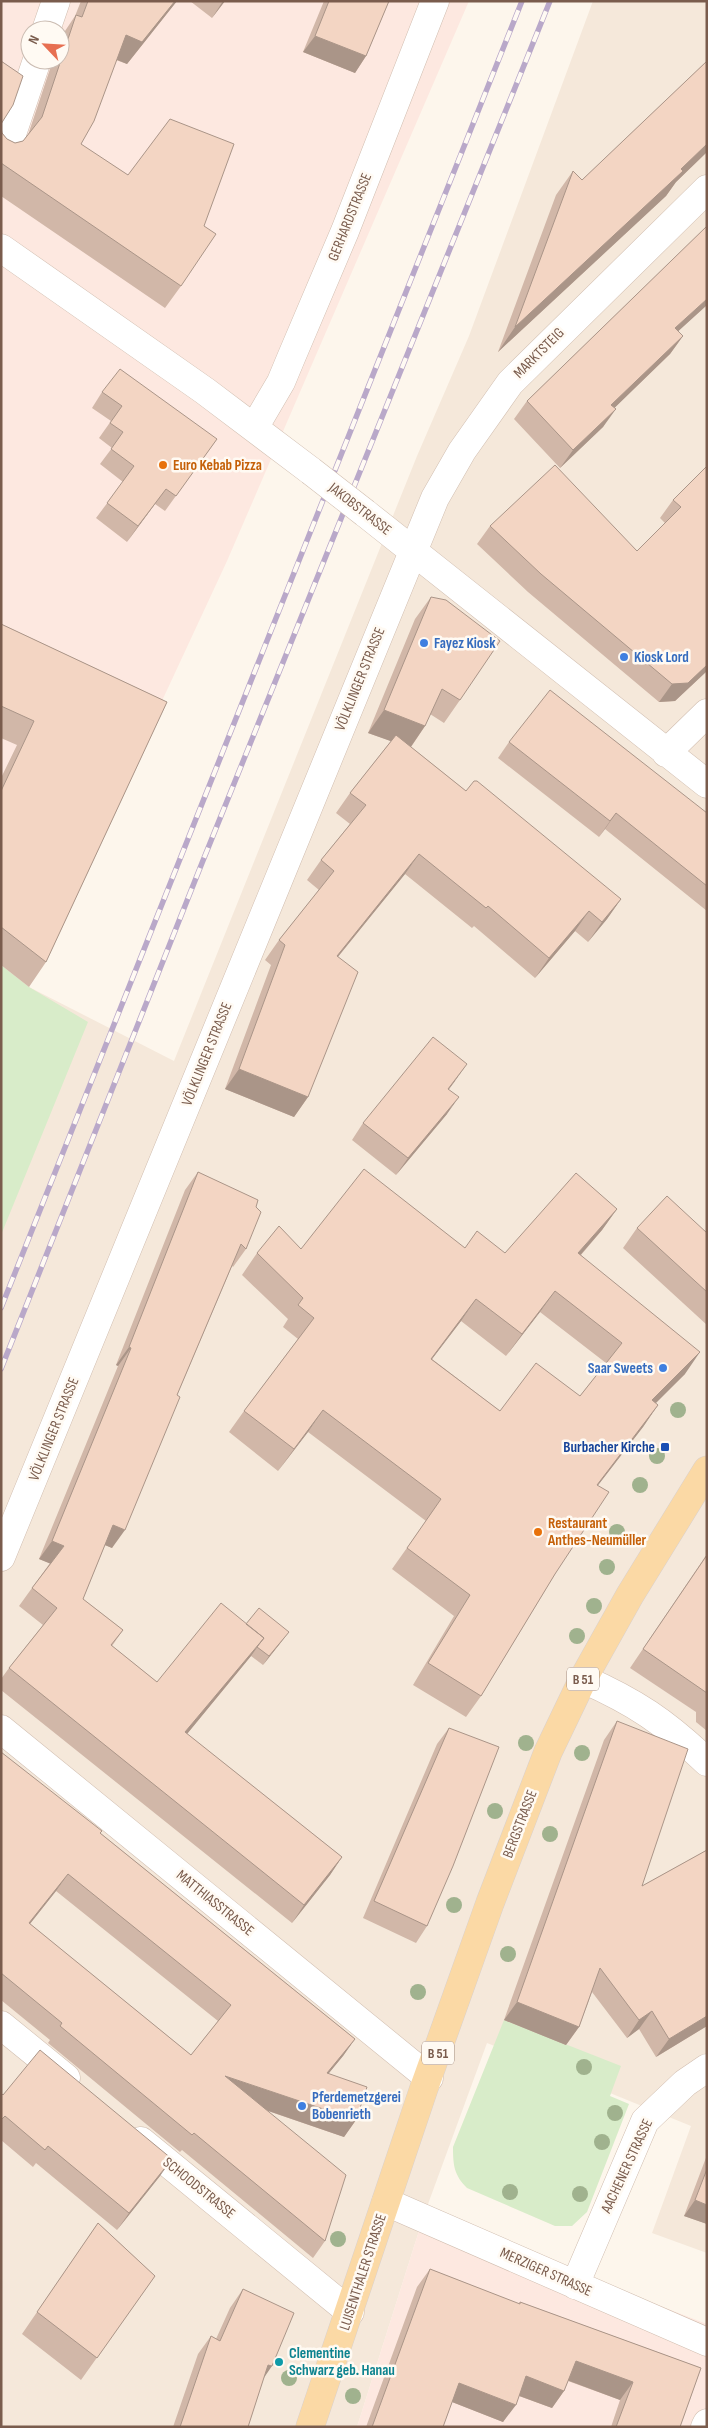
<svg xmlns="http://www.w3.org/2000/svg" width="708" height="2428" font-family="'Sofia Sans Condensed',sans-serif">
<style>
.residential{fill:#f5e8da}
.commercial{fill:#fde8e0;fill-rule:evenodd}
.green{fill:#d8ecc9}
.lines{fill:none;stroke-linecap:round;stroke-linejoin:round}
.minor-casing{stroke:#d1beb0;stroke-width:29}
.major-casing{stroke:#dad1cd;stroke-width:29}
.minor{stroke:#fff;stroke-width:28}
.major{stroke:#fbd9a5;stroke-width:28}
.rail-casing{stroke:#b9a8c9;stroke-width:5.5}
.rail{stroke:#fffaf3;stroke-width:4;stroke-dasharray:11;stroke-linecap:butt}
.minor-bridge-casing{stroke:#d1beb0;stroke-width:29;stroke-linecap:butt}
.minor-bridge{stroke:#fff;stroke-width:28}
.tree{fill:#a0b28e}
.wall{fill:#d1b7a8;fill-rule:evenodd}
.shaded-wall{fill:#aa9588}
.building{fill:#f3d5c3;stroke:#aa9588;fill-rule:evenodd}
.food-dot{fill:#e8710a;stroke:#fffaf3;stroke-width:2}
.shop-dot{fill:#3f7fe0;stroke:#fffaf3;stroke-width:2}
.transit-dot{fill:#1a4fb4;stroke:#fffaf3;stroke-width:2}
.culture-dot{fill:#0f9aa8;stroke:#fffaf3;stroke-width:2}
.labels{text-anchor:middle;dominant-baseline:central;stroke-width:5;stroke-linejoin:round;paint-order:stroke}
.shield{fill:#fffaf3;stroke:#a28b7f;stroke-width:1}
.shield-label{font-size:14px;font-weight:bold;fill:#7a5c4d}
.street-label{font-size:15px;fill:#7a5c4d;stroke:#fffaf3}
.food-label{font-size:15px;font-weight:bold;fill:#c56008;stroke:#fffaf3;text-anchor:start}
.shop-label{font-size:15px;font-weight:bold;fill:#366cbe;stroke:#fffaf3;text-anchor:start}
.transit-label{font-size:15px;font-weight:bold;fill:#164399;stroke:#fffaf3;text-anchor:end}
.culture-label{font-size:15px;font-weight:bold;fill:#0d838f;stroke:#fffaf3;text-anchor:start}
</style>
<rect width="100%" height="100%" fill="#fdf6ec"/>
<path class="residential" d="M593,1H707V2253L652,2233L691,2126L487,2043L424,2215L357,2427H1V965L29,987L174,1061L417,456L469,336Z"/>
<path class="commercial" d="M1,1H469L227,561L29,987L1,965ZM30,30H60V60H30Z
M424,2215L707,2324V2427H357Z"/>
<path class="green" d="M1,965L29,987L88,1022L1,1235Z
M504,2020L621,2066L610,2096L629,2104L587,2212L572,2226H555L467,2188C454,2175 453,2165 453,2147Z"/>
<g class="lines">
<defs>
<path id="minor" d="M46,30L56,1
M1,149L12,134L37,60
M1,248L205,391L311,471
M254,428L281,382L291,358L345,231L435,1
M365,513L707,784
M666,753L707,713
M1,1557L435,498L462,451L510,383L707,189
M583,1679C635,1702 665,1722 707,1762
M1,1729L429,2078
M1,2025L66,2078
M141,2141L350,2312
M386,2202L707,2342
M575,2285L645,2121L685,2083L707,2068
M705,2427L707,2423"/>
<path id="major" d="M310,2427L424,2088L490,1903L548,1752L583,1679L630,1595L707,1470"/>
</defs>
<use href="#minor" class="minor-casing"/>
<use href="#major" class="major-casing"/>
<use href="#minor" class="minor"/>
<use href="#major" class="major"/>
<defs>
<path id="rail" d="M1,1308L522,1
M1,1369L202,863L550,1"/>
</defs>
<use href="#rail" class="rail-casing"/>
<use href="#rail" class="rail"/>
<defs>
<path id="minor-bridge" d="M311,471L365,513"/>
</defs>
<use href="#minor-bridge" class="minor-bridge-casing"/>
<use href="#minor-bridge" class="minor-bridge"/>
</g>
<g class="tree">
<circle cx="678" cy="1410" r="8"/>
<circle cx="657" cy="1456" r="8"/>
<circle cx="640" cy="1485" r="8"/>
<circle cx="617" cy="1532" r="8"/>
<circle cx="607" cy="1567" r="8"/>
<circle cx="594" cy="1606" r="8"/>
<circle cx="577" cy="1636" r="8"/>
<circle cx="526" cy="1743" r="8"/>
<circle cx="582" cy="1753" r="8"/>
<circle cx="495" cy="1811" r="8"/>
<circle cx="550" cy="1834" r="8"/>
<circle cx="454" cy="1905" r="8"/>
<circle cx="508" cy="1954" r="8"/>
<circle cx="418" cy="1992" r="8"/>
<circle cx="584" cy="2067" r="8"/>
<circle cx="615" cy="2113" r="8"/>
<circle cx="602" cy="2142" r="8"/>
<circle cx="510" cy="2192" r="8"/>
<circle cx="580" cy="2194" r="8"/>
<circle cx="338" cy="2239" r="8"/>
<circle cx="289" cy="2378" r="8"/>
<circle cx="353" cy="2396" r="8"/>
</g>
<path class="wall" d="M81,1H177L127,64L116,60L81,144L181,286L165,308L1,196V127L2,133L7,139L15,143L23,141L28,135L53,60H60V39L61,37L75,16Z
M190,1H225L212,18Z
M324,1H389L366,56L355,73L303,52Z
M707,61V152L676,182L666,196L498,352L556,195L573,171L582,180Z
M707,226V305L678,331L683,336L670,354L614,408L603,427L560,468L514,419L527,401Z
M102,392L217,439L165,511L155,504L127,542L96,518L123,482L100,464L112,448L99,438L111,421L92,408Z
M707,466V671L675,701L659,702L528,592L477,544L490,526L637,551L665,523L660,518L673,500Z
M431,597L460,700L444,723L430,714L425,726L411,747L466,791L621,899L607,919L588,942L575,931L535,978L474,926L472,928L405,874L338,957L308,1097L294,1117L225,1089L271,965L265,960L279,940L319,890L307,880L321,860L350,824L336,813L350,793L391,741L368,733L415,619Z
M1,624L167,702L46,962L29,987L1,965V778L17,745L1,738Z
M509,742L707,813V911L605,829L599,837L498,758Z
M455,1081L449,1089L447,1114L396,1175L352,1140L363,1123Z
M198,1172L256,1207L246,1249L233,1267L232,1266L112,1548L105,1545L83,1599L123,1630L112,1646L157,1682L246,1624L282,1641L263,1665L251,1656L187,1734L342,1857L330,1875L292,1923L1,1690V1679L9,1668L43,1625L19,1606L50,1563L39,1559L118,1366L116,1365L185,1190Z
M617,1209L602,1230L581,1255L685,1374L655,1403L658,1405L643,1427L598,1485L555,1574L481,1696L466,1717L413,1685L454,1616L392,1569L426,1521L308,1432L278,1471L229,1432L244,1411L298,1339L283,1327L288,1319L242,1275L257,1253L301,1249L465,1248L505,1253ZM540,1312L606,1363L580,1396L500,1411L432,1359L461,1321L506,1356Z
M637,1228L707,1233V1325L623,1248Z
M707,1554V1731L696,1722V1712L630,1668Z
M617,1721L642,1886L707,1850V2026L656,2057L639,2029L627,2038L592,1992L579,2027L566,2045L504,2020L604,1740Z
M449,1728L427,1926L416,1943L363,1918L437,1744Z
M1,1752L100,1833L355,2039L343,2056L328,2074L356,2120L344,2137L268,2111L325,2241L313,2258L182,2150L180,2152L48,2043L50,2040L1,2000ZM56,1891L218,2021L191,2055L30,1924Z
M1,2093L3,2095L160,2176L117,2230L36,2163L33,2167L1,2140Z
M707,2155V2224L684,2216Z
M98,2223L155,2276L81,2380L22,2334Z
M430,2269L519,2304L520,2302L701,2368L680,2427H611L620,2400L568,2381L564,2391L552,2408L519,2396L503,2422L452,2402L443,2427H366L417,2287Z
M243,2289L264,2377L248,2427H173L198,2354L211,2336L216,2339L230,2308Z"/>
<path class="shaded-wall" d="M175,1H177L127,64L110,57L126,35Z
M223,1H225L212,18Z
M315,36L366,56L355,73L303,52Z
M707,144V152L676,182L666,196L498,352L515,327Z
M707,299V305L662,346L675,328Z
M683,336L670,354L599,423L611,405Z
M616,409L603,427L560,468L573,450Z
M166,489L155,504L127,542L138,526Z
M707,665V671L675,701L659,702L672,684Z
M384,710L425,726L410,748L368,733Z
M616,813L605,829L599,837L610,821Z
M419,854L405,874L323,975L337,956Z
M621,899L607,919L588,942L602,922Z
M589,911L575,931L535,978L549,958Z
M467,1064L455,1081L437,1105L448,1089Z
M239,1069L308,1097L294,1117L225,1089Z
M459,1097L447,1114L396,1175L408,1158Z
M617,1209L602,1230L563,1275L578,1253Z
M555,1291L540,1312L506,1356L522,1334Z
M476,1299L461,1321L416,1380L431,1359Z
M129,1347L131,1348L118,1366L116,1365Z
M700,1352L685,1374L637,1422L652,1400Z
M658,1405L643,1427L582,1506L597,1485Z
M323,1410L308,1432L278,1471L294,1449Z
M113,1525L125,1530L112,1548L100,1543Z
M52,1541L64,1546L51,1564L39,1559Z
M289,1632L282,1641L263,1665L269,1656Z
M264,1638L251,1656L173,1751L185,1732Z
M342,1857L330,1875L292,1923L304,1905Z
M68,1874L56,1891L17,1940L29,1923Z
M517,2002L579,2027L566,2045L504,2020Z
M652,2011L639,2029L627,2038L639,2020Z
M707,2016V2026L656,2057L669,2039Z
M355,2039L343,2056L315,2090L327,2073Z
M225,2076L356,2120L344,2137L213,2092Z
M172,2159L160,2176L117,2230L129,2213Z
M695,2200L707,2205V2224L684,2216Z
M576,2361L633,2382L620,2400L564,2379Z
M268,2365L272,2366L259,2385Z
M526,2376L564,2391L552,2408L514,2394Z
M459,2383L516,2405L503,2422L447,2400Z"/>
<path class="building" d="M88,1H175L142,42L126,35L94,121L81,144L128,175L170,119L234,144L204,226L216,234L181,286L1,163V127L2,133L7,139L15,143L23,141L42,117L76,15L82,17Z
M329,1H389L366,56L315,36Z
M1,61L23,76L13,105L1,124Z
M707,61V144L681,169L683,171L515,327L573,171L582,180Z
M707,226V299L675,328L683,336L611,405L616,409L573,450L527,401Z
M120,369L217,439L176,496L166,489L138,526L107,503L134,466L111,449L123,432L110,423L122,406L102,392Z
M555,465L637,551L681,507L673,500L707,466V665L688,683L672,684L541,574L490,526Z
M431,597L446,600L500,641L460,700L442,689L425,726L384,710Z
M1,624L167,702L46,962L1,927V791L34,721L1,706Z
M550,690L707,813V886L616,813L610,821L509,742Z
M396,735L466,791L474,781H477L621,899L602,922L589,911L549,958L488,906L486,908L419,854L337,956L358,972L308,1097L239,1069L285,945L279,940L334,871L321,860L366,805L350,793Z
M433,1037L467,1064L448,1089L459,1097L408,1158L363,1123Z
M364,1169L465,1248L477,1231L505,1253L576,1173L617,1209L578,1253L700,1352L652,1400L658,1405L597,1485L609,1492L555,1574L481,1696L428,1663L470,1595L407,1548L441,1499L323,1410L294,1449L244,1411L314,1318L298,1305L303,1298L257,1253L279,1226L301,1249ZM555,1291L622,1343L580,1396L536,1363L500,1411L431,1359L476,1299L522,1334Z
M198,1172L258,1200L256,1207L261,1212L246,1249L241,1244L177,1395L180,1397L125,1530L113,1525L83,1599L123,1630L111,1645L157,1682L221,1603L264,1638L185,1732L342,1857L304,1905L9,1668L57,1608L32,1588L64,1546L52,1541L131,1348L129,1347Z
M667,1196L707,1233V1292L637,1228Z
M707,1555V1693L643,1649Z
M259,1608L289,1632L269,1656L257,1647L264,1638L246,1624Z
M617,1721L688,1749L642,1886L707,1850V2016L669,2039L652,2011L639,2020L600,1968L579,2027L517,2002Z
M449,1728L499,1747L453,1866L427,1926L374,1901Z
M1,1752L102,1831L100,1833L355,2039L327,2073L367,2087L356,2120L225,2076L346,2175L325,2241L194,2133L192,2135L60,2026L62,2023L1,1973ZM68,1874L231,2005L191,2055L29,1923Z
M40,2050L172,2159L129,2213L48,2146L45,2150L5,2116L1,2120V2093L3,2095Z
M707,2169V2205L695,2200Z
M98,2223L155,2276L97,2358L37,2312Z
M430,2269L520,2304V2302L701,2368L680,2427H616L633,2382L576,2361L564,2391L526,2376L516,2405L459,2383L443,2427H372Z
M243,2289L294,2313L272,2366L268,2365L248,2427H180L211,2336L220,2341Z"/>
<g class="food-dot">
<circle cx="163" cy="465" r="5"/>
<circle cx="538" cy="1532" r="5"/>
</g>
<g class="shop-dot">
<circle cx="424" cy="643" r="5"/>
<circle cx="624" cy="657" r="5"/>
<circle cx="663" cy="1368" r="5"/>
<circle cx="302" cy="2106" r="5"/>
</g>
<rect class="transit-dot" x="660" y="1442" width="10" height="10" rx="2.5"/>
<circle class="culture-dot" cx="279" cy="2362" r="5"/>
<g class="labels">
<g class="shield">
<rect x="567" y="1667.5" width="32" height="23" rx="4"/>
<rect x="422" y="2041.5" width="32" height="23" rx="4"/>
</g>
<g class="shield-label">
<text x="583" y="1679">B 51</text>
<text x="438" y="2053">B 51</text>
</g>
<g class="street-label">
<text transform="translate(350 217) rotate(-68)">GERHARDSTRASSE</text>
<text transform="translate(539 353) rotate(-45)">MARKTSTEIG</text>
<text transform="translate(360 509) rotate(38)">JAKOBSTRASSE</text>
<text transform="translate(360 679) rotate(-68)">VÖLKLINGER STRASSE</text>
<text transform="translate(207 1054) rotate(-68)">VÖLKLINGER STRASSE</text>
<text transform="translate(54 1429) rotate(-68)">VÖLKLINGER STRASSE</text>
<text transform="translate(520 1824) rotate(-69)">BERGSTRASSE</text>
<text transform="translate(215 1903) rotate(39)">MATTHIASSTRASSE</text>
<text transform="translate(627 2166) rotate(-65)">AACHENER STRASSE</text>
<text transform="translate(199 2188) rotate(39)">SCHOODSTRASSE</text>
<text transform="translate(363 2272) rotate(-72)">LUISENTHALER STRASSE</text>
<text transform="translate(546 2272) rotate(24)">MERZIGER STRASSE</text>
</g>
<g class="food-label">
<text x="173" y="465">Euro Kebab Pizza</text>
<text x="548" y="1523">Restaurant<tspan x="548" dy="17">Anthes-Neumüller</tspan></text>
</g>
<g class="shop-label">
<text x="434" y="643">Fayez Kiosk</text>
<text x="634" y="657">Kiosk Lord</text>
<text x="653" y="1368" text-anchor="end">Saar Sweets</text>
<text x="312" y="2097">Pferdemetzgerei<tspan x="312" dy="17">Bobenrieth</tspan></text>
</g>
<g class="transit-label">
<text x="655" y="1447">Burbacher Kirche</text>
</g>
<g class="culture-label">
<text x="289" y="2353">Clementine<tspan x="289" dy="17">Schwarz geb. Hanau</tspan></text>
</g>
</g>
<rect width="708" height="2428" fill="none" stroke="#7a5c4d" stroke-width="5"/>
<g transform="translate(45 45) rotate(295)"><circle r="24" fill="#fffaf3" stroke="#cabbb1"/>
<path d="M0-4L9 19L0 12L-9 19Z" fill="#e76f51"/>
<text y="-8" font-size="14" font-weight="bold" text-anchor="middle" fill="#7a5c4d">N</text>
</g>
</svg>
